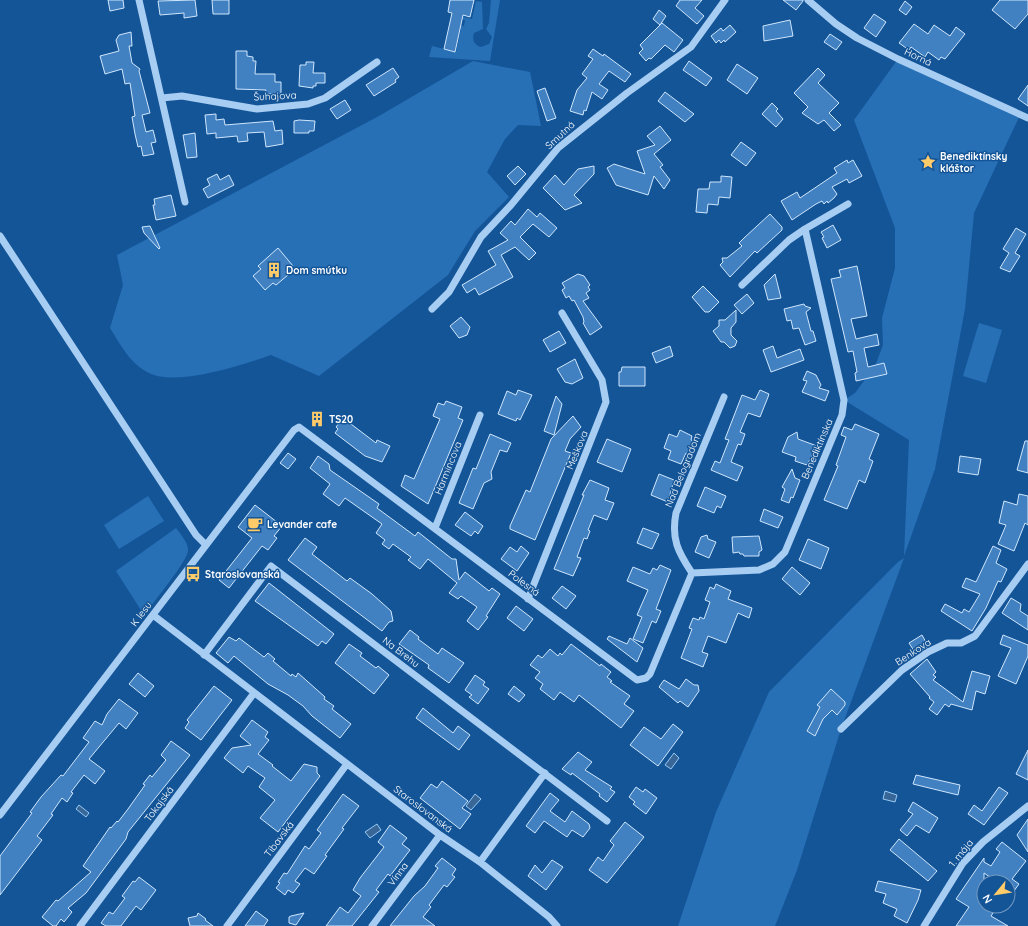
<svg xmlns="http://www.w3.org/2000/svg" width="1028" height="926" font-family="Quicksand,sans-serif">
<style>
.green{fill:#2770b6}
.water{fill:#386797;stroke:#99c9f5}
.building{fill:#4181c1;stroke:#cfe6fd}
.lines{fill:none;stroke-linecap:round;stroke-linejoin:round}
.minor{stroke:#a7cdf3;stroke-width:7}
.labels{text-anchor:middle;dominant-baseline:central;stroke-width:3;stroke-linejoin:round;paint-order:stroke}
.street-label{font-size:10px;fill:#fff;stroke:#145598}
.poi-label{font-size:10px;font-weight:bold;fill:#fff;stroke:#145598;text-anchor:start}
</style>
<rect width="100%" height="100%" fill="#145598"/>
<path class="green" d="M491,0H500L490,61L429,57L432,46L456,52L461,29L449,26V24L464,26L465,20L454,17L455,15L472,19L476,1L482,2L483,29L474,33C472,40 474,45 481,47L489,44L492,37L486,29L489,23Z
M898,59L1020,115L974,213L965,309L935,469L904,556L909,440L844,400L855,393L875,366L883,345L882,318L895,268V228L854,120Z
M473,61L530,72L541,126L518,125L505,139L487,172L509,197L475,231L448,275L319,376L271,355C242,365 175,388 147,372C129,362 120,344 110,328L123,285L117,255L379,116Z
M979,323L1002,330L986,383L963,376Z
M148,496L164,521L119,549L104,525Z
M176,528C180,534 188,542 188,550C189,559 152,604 144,615L116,571Z
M904,558L841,729L797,870L775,926H678L716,812L769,692L898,562Z"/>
<path class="water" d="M674,753L679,758L671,769L665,765Z
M885,791L897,795L895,802L883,799Z
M475,794L481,799L471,810L466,806Z
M79,805L89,813L86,817L76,809Z
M377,824L381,830L370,838L365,832Z"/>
<path class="building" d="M108,0H123L124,8L110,11Z
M195,0L197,16L184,18V13L160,15L158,1Z
M212,0H229V14H213Z
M450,0H474L470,17L463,15L455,52L444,49L452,13L448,12Z
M680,0H702L695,8L704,16L697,24L676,6Z
M783,0H803V1L796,10Z
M1000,0H1028V14L1015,29L992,10Z
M905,1L912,7L906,15L899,10Z
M659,10L666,16L660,25L653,19Z
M874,14L886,22L876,37L864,28Z
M790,20L793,36L764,41L763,26Z
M662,23L683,40L674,52L665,45L651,59L649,58L646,61L639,53L643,49L640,45Z
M914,24L928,34L934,25L950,36L956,27L965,34L945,59L941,57L939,60L928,52L925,57L911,47L909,50L899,43Z
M730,25L736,32L725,42L724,40L721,43L719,40L716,43L711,36L721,28L723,31Z
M131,32L132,46H129L132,63L140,69L139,71L150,113L142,115L146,132L153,130L156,142L151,143L154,154L143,156L141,146L138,147L135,134L132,117L135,116L130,83L125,84L122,69L105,74L100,56L119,51L116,40L119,35Z
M830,34L842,42L836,50L824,42Z
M593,49L603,56L604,54L631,74L625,82L609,71L599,84L608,90L602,99L592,92L586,111L584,110L583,115L570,111L577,90L587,78L582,74L593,59L588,56Z
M236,51H247V56L253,57V61H256L255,74H275V82H281V94H265L266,90L236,89Z
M689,61L712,78L706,86L683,70Z
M306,62H314L313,73H325V83H316V86H313V88L299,86L300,65H306Z
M737,64L758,78L747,94L727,80Z
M393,68L399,77L395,80L396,82L374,96L366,85Z
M818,68L825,75L818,83L839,103L829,113L841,125L834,131L824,120L818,124L802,113L808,107L794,93Z
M1028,85V106L1018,99Z
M545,88L556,118L547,121L537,91Z
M665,92L694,114L685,122L658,101Z
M345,100L351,110L337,119L330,109Z
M772,103L778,109L776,111L783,119L776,127L762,114Z
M216,114V120L224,119L225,125L273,121L275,131L282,130L283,144L266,147L264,132L247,133L248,141L238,142L237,136L216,138V133L207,134L205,115Z
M299,120L315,121L314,131H309V133H294V121Z
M660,126L671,140L654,154L663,165L660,167L670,180L664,189L654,176L648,195L616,185L607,168L614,164L645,174L637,151L655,145L647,136Z
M195,133L197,157L187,158L183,135Z
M741,142L756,153L746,166L731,155Z
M847,160L848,163L853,160L862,176L849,183L847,179L832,187L837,194L834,198L828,203L827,201L824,204L822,201L816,204L792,220L781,201L797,192L800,198L837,173L834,168Z
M518,166L526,174L515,185L507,176Z
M594,166V174L574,195L582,203L565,210L543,188L555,175L564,185L578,169Z
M217,174L220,180L229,175L234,185L208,198L203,189L210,185L207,179Z
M721,176L732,177L730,198L719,197L718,205L708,204L707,213L696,212L698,189H709L710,182H721Z
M171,195L176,216L156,220L153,205H155L154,199Z
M528,209L537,217L540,213L557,228L549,237L533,224L520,237L536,253L529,260L515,247L501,255L513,277L479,295L475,288L467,293L462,285L496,265L488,251L508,240L500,233L511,221L515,225Z
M770,214L782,227V230L757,253L755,251L730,277L720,265L723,262L722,258H727L742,246L739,243L744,238Z
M833,225L841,240L827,248L822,238L824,237L821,232Z
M150,226L160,248L159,249L144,233L142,227Z
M1016,228L1026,234L1015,253L1020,256L1010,272L1000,268L1009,253L1003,249Z
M278,248L293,266L285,272L288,275L276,285L273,283L265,290L253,276L261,269L258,266Z
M857,266L867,316L851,319L856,339L877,334L879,345L864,348L868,367L884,363L887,374L856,381L855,373L857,372L853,351L848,352L831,279L841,277L839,270Z
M578,274L584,276L590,285L588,287L590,290L586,293L589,298L583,301L602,327L590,335L583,323L584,322L583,317L574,300L572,301L569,296L566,298L562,290L565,288L562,283Z
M775,274L781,298L768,300L764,285Z
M703,286L719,302L709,312H705L692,297Z
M747,294L754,303L742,314L734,305Z
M804,304L805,306L811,308L806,312L811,331H813L816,341L805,345L799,328L793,329L791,320L787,321L784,309Z
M736,310V322L731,328V335L737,341L735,346L730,348L724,342H721L713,331L719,326V320H725Z
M461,317L470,327L467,335L459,338L450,326Z
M559,331L566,343L550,352L543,340Z
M670,346L673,356L656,363L652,353Z
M773,346L777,358L800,349L804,360L771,372L763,350Z
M575,359L583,378L572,384L565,382L557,369Z
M622,367H645V386H619V372H621Z
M807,371L816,375L821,385L819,388L829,391L825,401L802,392L807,381L803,380Z
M518,390L532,395L520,420L517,418L516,421L498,414L507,391L516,395Z
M760,390L769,394L768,397L760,417L748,413L740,432L745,434L741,445L738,444L731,462L743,467L737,481L711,470L715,461L720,463L729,440L725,439L742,395L755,400Z
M556,396L562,404L554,435L544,431Z
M446,401L462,407L458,418L463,420L428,504L401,486L405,475L414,479L440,419L433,416L438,403L444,405Z
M573,416L581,427L570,439L565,451L571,453L535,540L510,529V526L526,490L530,492L551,439Z
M343,418L376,443L377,440L390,446L382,462L365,456L335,433L338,429L336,427Z
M855,424L879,434L869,459L873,461L865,483L859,480L847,509L824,500L838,466L836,465L846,437L841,435L844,427L852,430Z
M680,430L692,436L691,440L694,441L689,455L686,453L681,464L668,459L671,451L664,448L669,434L677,437Z
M797,432L798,439L817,446L807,465L795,461L796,457L782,452L788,437Z
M490,434L511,443L507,452L500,450L491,472L492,479L484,483L473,509L459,503L473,468L476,469Z
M607,439L631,449L622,472L597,462Z
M1025,441H1028V473L1017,470Z
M288,453L296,459L288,469L280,463Z
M318,456L329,464L330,470L379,504L377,508L415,536L418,532L452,559H456L459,580L465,572L489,591L492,588L500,594L486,616L488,617L478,630L467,621L477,607L461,596L458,599L449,593L457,583L428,559L420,569L408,560L411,557L393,544L389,549L382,544L385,540L376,533L382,524L345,498L339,506L323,494L330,484L310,468Z
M960,456L981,459L978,475L958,472Z
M792,469L795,478L800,480L793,498L791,497L789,503L781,500L785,489L782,487Z
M659,474L674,480L668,502L651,495Z
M590,480L609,488L605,500L614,503L607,520L594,515L588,530L590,531L587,539L584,538L577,557L581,558L573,576L554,569L584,495H582Z
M705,487L726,496L721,508L717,506L714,513L697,506Z
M1019,494L1028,496V525L1025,523L1014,551L998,544L1006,525L999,523L1004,501L1017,505Z
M255,505L282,526L274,536L277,538L268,550L262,546L229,588L219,580L252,538L238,527Z
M764,509L783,517L778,528L760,521Z
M465,512L483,526L478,534L475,531L471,536L455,525Z
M643,528L659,534L652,549L637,543Z
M707,535L708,539L716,542L709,558L695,552L701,537Z
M759,536L762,550L759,552V556H744L743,554H740L739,552L733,553L732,537Z
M305,538L317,547L312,554L347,581L350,578L372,594L391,611L393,621L389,622L382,631L288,560Z
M808,539L829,548L821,569L799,560Z
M521,546L529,553L517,571L501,559L510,547L517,552Z
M993,546L1001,550L996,563L1007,569L1001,582L998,581L986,608L972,631L941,611L945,604L962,613L964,609L969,612L980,594L962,587L966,578L976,582Z
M660,565L671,570L656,609L661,611L656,623L652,621L643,643L633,639L642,617L637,615L648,590L627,581L633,567L650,574L653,568L657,570Z
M792,567L810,583L800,595L782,579Z
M269,583L334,634L326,644L322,641L318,646L255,601Z
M716,584L731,591L728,599L752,608L749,618L738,613L726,643L708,636L702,652L708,654L703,667L681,658L692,629L689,628L693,618L699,620L700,617L704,619L710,602L705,600L710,587L714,589Z
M562,586L576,596L566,609L552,598Z
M1011,598L1021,604L1020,611L1028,616V630L1002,613Z
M516,606L533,619L524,631L507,618Z
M410,630L419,637L418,639L438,654L442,648L464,663L449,683L428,668L429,665L399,644Z
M922,635L928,646L916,654L909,643Z
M1003,635L1028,645V656L1016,684L998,676L1011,648L1000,644Z
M609,636L627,644L630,638L643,648L637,662L607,639Z
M229,637L236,641L239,638L264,657L268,653L275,659L273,661L291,676L292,674L296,677L298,673L325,697L324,699L334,706L332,709L351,724L340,738L312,716L303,706L288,695L268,684L234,656L228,663L216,653Z
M349,644L362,653L360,656L376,668L378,666L389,675L374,694L335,663Z
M571,644L600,666L601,664L611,672L607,677L612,681L610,682L630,696L624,704L634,711L621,728L579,695L574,702L560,692L554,700L540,689L543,684L535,678L540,672L530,665L538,655L542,658L550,649L558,656L560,653L562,655Z
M927,659L936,672L933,675L936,677L933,680L963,702L972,671L990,676L985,694L976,691L972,710L951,704L949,707L945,704L937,715L929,709L934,702L929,698L930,697L910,674Z
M138,673L154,686L145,697L129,684Z
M475,675L485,682L483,685L489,689L478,704L469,697L472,695L465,690Z
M686,679L694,685H698L699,691L688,707L680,701L678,703L659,687L664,680L679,689Z
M214,686L232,700L201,740L185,728L189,722L187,720Z
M514,686L525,695L519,702L508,694Z
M831,689L845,702V705L837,715L832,710L823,719L815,736L807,731L820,707L817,705Z
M119,699L138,713L126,729L119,723L89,759L105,771L95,784L84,775L71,792L73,793L67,802L62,798L51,814L53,815L37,836L42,840L0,895V856L32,813L30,812L41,797L61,775L63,776L89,742L83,738L95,721L102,725L107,714Z
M423,708L453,733L458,726L470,735L459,750L416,718Z
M252,720L268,732L265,737L269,740L258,754L273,765L272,766L291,781L304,764L317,767V773L320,776L278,832L260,818L275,800L259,787L265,778L248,766L243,773L224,758L232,748L251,745L240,736Z
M673,724L683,732L658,766L630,745L644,727L661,739Z
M171,741L190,755L128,832L126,839L86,893L68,908L72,912L64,922L61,919L56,926H53L42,917L56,900L58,901L91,872L83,866L110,827L111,828L117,821L118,822L128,809L145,785L143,784L150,775L152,777L166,760L161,755Z
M1028,750V780L1016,774Z
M578,752L592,762L585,770L612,787L610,789L615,792L607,802L599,796L600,794L572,773L571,775L562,769Z
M916,775L960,785L958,795L913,784Z
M442,781L468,801L462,808L471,814L460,829L420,798L431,784L437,788Z
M636,787L643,792L645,789L657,798L646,814L633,804L635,802L629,797Z
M999,787L1008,793L984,825L968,814L974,805L982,811Z
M550,793L559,800L550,811L565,822L572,811L589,824L590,828L583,837L572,830L567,837L544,821L535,833L526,826Z
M343,794L359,806L342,828L344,829L325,855L327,856L314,874L305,868L295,881L300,884L293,893L288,890L285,895L276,888L280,883L278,882L284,873L287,874L305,846L309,849L321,833L317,830Z
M913,802L938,818L929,833L916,825L907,836L900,830L913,814L908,811Z
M1028,819V852L1017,835Z
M625,822L644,837L607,883L589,870L598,857L603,861L614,845L610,841Z
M390,825L407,838L402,844L410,850L390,876L388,874L376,890L379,892L352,926H326L340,907L348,913L361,896L353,890L360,878L384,847L378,842Z
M899,839L937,871L928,881L890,850Z
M1002,842L1026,861L1012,879L1019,884L1008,899V882H997L984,873V907L993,913L991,916L1008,926H956L969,907L956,899L984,858V862L991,866L1000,852L996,849Z
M442,858L456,869L452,875L455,877L447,887L444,885L429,905L431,907L423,917L435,926H390L414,896L425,886L438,868L435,866Z
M552,860L563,867L546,890L528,876L535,865L542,873Z
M139,877L156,890L141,910L136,906L121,926H106L101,923L109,912L113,914L125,898L122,896L133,881L135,882Z
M878,881L921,890L918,900L907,923L894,916L897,909L883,903L886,894L875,891Z
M256,911L268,920L264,926H245Z
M198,913L206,919L205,920L213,926H190L188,918L197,916Z
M304,913L296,925L289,923V917L291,916Z"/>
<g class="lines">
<path class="minor" d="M139,0L185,202
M808,0L836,24L857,38L898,59L1028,118
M162,98L182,96L257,109L308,104L325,98L377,62
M0,236L196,535L206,545
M742,285L789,240L805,229
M432,309L449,292L481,237L511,205L558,148L627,93L691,47L725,0
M435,528L480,415
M692,573L759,570L773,564L785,552L842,415L844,400L805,229L848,204
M692,573C678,552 671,539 676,513L724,397
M528,599L606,402L602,380L562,313
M153,615L440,835L480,862L545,773
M204,655L271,566L607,821
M841,729L902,670L928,652L947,643H961L975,636L1028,564
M0,815L294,430L299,427L637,680L646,678L650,674L692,573
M480,862L549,917L557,926
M80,926L254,693
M227,926L347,764
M372,926L440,835
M924,926L963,863L983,842L1028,806"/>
</g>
<defs>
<symbol id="sight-bare" viewBox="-9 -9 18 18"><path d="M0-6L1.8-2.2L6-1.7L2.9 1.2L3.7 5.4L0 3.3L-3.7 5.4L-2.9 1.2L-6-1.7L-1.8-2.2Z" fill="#ffcc69" stroke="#145598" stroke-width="2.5" paint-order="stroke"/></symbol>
<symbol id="building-bare" viewBox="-9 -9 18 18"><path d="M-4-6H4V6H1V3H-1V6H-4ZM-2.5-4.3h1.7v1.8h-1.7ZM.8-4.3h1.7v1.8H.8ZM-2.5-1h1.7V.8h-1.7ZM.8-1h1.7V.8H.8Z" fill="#ffcc69" stroke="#145598" stroke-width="2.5" paint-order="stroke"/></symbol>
<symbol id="cafe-bare" viewBox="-9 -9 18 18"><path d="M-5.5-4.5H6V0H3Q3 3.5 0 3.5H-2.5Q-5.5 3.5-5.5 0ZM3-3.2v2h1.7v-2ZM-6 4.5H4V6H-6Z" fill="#ffcc69" stroke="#145598" stroke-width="2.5" paint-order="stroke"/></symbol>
<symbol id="bus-bare" viewBox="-9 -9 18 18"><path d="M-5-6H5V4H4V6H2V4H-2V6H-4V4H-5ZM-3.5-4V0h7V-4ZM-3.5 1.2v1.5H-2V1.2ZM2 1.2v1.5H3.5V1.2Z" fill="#ffcc69" stroke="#145598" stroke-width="2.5" paint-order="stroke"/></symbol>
</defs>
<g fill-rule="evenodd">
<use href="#sight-bare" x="917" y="151" width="22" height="22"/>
<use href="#building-bare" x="263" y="259" width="22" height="22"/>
<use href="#building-bare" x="306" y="408" width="22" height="22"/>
<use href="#cafe-bare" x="244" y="513" width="22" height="22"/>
<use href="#bus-bare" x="182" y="563" width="22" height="22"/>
</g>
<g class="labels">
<g class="street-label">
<text transform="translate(918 57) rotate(25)">Horná</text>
<text transform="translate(275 96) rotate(-3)">Šuhajova</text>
<text transform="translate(560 135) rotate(-43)">Smutná</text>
<text transform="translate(817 449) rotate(-67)">Benediktínska</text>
<text transform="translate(577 450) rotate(-68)">Meškova</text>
<text transform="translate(448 468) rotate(-68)">Harmincova</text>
<text transform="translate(683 470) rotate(-68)">Nad Belogradom</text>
<text transform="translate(524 583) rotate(37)">Polesná</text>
<text transform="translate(141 614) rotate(-53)">K lesu</text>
<text transform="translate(401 652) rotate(37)">Na Brehu</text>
<text transform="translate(913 652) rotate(-33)">Benkova</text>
<text transform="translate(159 804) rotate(-53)">Tokajská</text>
<text transform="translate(423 809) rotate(37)">Staroslovanská</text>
<text transform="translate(279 839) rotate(-53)">Tibavská</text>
<text transform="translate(961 853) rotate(-51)">1. mája</text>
<text transform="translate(398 874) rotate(-53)">Vínna</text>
</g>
<g class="poi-label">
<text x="940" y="156">Benediktínsky<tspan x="940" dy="12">kláštor</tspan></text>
<text x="286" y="270">Dom smútku</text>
<text x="329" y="419">TS20</text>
<text x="267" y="524">Levander cafe</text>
<text x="205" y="574">Staroslovanská</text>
</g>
</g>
<g transform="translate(996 894) rotate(240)"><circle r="19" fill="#145598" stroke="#7299c1"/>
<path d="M0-3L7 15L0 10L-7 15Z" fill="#ffcc69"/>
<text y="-6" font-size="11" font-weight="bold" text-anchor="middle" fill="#ffffff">N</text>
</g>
</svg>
